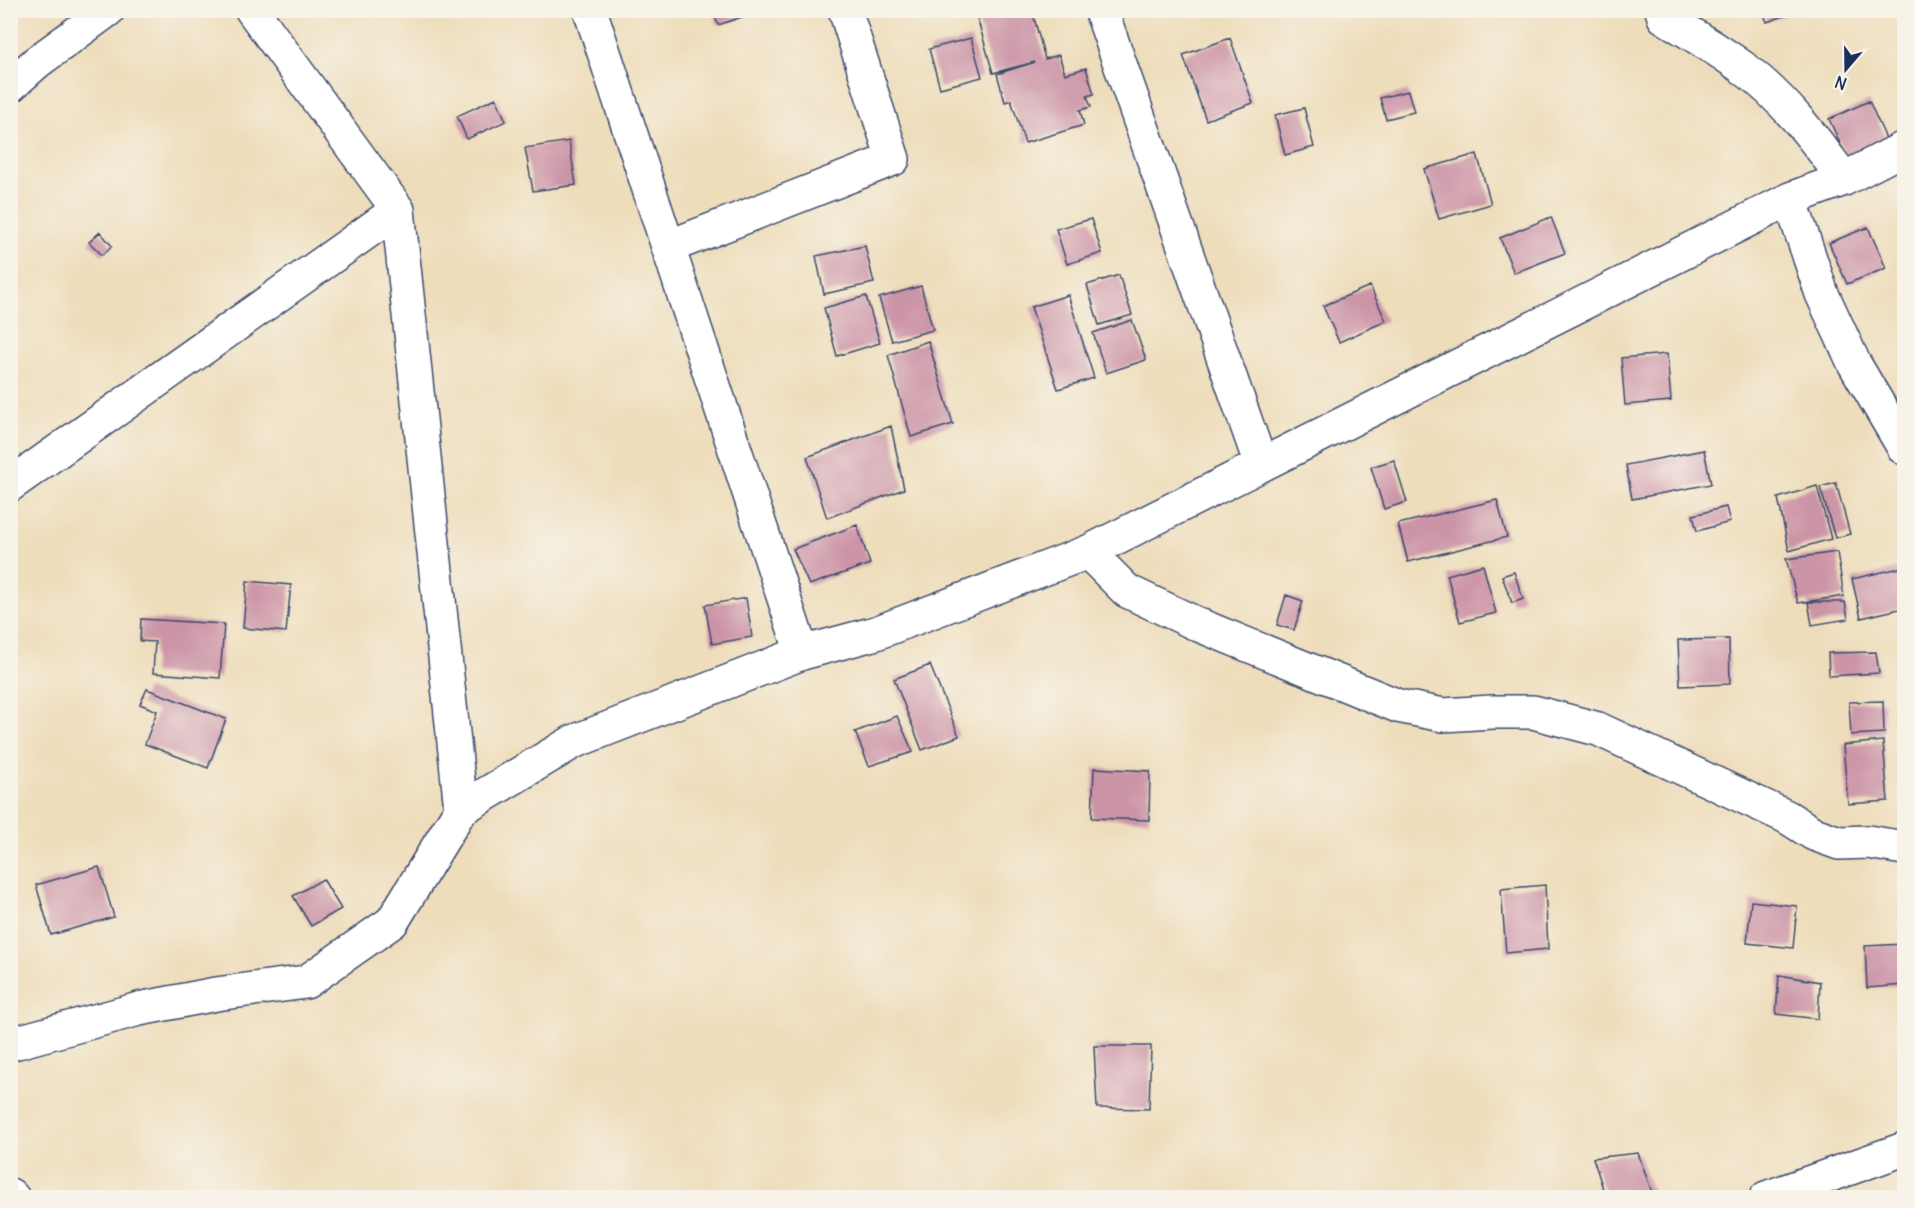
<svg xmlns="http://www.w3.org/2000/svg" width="1915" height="1208" font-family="Delius,sans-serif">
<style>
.building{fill:#cc95a7}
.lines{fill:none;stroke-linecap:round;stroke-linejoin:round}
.minor-casing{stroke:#3b496c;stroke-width:36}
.minor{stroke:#fff;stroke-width:33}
</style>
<rect width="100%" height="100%" fill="#f7f3e8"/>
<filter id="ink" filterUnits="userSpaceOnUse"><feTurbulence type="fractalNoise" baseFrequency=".0167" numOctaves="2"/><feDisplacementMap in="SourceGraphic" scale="12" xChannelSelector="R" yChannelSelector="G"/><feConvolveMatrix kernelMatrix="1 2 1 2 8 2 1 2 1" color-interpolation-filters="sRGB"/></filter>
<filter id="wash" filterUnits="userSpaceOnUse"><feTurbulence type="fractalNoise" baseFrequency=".008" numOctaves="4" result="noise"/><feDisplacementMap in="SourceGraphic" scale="24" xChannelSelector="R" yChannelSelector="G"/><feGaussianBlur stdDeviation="1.35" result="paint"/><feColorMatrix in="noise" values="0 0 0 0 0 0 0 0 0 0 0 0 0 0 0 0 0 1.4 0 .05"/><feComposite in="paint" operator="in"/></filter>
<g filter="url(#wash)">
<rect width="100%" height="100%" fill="#edb"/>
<g id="blocks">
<path class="building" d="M713,10H760V11L718,25Z
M975,10H1032L1045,59L1059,55L1065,74L1086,68L1094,94L1087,96L1091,107L1080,110L1084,125L1025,143L1011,100L1005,102L997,74L1035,62L993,73Z
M1762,10H1798V11L1767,22Z
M971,38L982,77L940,88L929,49Z
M1230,38L1253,103L1206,120L1183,55Z
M1408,91L1414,112L1386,119L1380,98Z
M496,98L506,121L467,139L457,116Z
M1869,101L1888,143L1848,161L1829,119Z
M1304,108L1314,147L1285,155L1275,115Z
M569,141L576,185L533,191L525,148Z
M1477,154L1491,204L1439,219L1424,169Z
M1551,217L1565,253L1514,273L1500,238Z
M1091,219L1102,253L1067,264L1056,229Z
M1868,227L1886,268L1847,284L1829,243Z
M100,232L112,246L102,255L89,242Z
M865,246L874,283L824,294L816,256Z
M10,275L16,283L10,289Z
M1119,275L1132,315L1099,325L1087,285Z
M921,286L933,330L892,341L879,298Z
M1370,286L1386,321L1339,342L1323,306Z
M1068,295L1094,378L1058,389L1031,307Z
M866,296L880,343L837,356L824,308Z
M1132,320L1146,360L1106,373L1093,333Z
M928,341L953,424L911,437L888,355Z
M1667,354L1671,401L1625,405L1621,358Z
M891,426L904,489L827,518L807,457Z
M1704,450L1711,484L1632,499L1626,465Z
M1394,460L1407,502L1384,509L1371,467Z
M1836,483L1850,534L1835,538L1820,487Z
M1817,486L1831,539L1789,551L1778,498Z
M1497,500L1507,537L1408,562L1398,524Z
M1726,507L1730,522L1697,531L1693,515Z
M857,525L870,564L809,585L793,549Z
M1837,552L1844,596L1798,603L1786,559Z
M1483,565L1496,613L1460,622L1447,575Z
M1904,567V608L1861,618L1852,579Z
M1514,572L1523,599L1512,603L1502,576Z
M247,581L291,585L286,632L243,628Z
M1286,595L1303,601L1294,630L1277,625Z
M746,598L752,637L712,644L705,605Z
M1808,602H1845L1848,619L1812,625Z
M141,619L224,624L220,678L153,673L155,642L140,641Z
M1729,639L1730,684L1680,686L1678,640Z
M1876,652L1879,673L1829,676L1828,653Z
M930,665L959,736L922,750L894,679Z
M147,689L226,719L208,768L145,744L157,711L140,704Z
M1883,701L1884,733L1851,735L1849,702Z
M897,716L913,752L869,766L855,732Z
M1883,741L1888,801L1848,804L1843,745Z
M1094,768L1150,771L1149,820L1092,818Z
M99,867L114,917L51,935L36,885Z
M323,879L341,909L311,926L293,896Z
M1545,885L1548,949L1506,953L1501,889Z
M1751,901L1797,906L1793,948L1747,943Z
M1904,944V985L1867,988L1865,946Z
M1779,975L1820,982L1818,1019L1776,1014Z
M1094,1046H1151L1149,1109L1097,1108Z
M1638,1153L1653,1195L1649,1198H1606L1593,1158Z"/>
</g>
</g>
<g filter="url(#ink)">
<use href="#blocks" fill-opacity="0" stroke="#3b496c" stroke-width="1.5"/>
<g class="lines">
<defs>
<path id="minor" d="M590,10L802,653
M1101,10L1261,465
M1662,10L1664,17C1690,33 1717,49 1742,67C1783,97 1815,139 1844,179
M10,86L37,62L108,10
M1790,199L1822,294L1854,363L1904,448
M398,210L461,809
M668,247L893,159L845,10
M10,485L398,210L252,10
M1088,552L1127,591L1199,625L1398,706L1443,715L1492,712H1533L1598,729L1787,817L1814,834L1839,843L1868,842L1904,848
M10,1044L139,1009L216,994L306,982L392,922L461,809L573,742L802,653L876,633L1088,552L1790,199L1844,179L1904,148
M10,1195L13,1198
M1766,1198L1904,1149"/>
</defs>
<use href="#minor" class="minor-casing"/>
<use href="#minor" class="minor"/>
</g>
</g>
<rect width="1915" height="1208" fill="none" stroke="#f7f3e8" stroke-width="36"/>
<g transform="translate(1846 69) rotate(200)" stroke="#f7f3e8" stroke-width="4.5" paint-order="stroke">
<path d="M0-4.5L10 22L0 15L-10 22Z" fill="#1b2f5e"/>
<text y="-9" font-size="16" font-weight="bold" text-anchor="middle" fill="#1b2f5e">N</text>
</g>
</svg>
